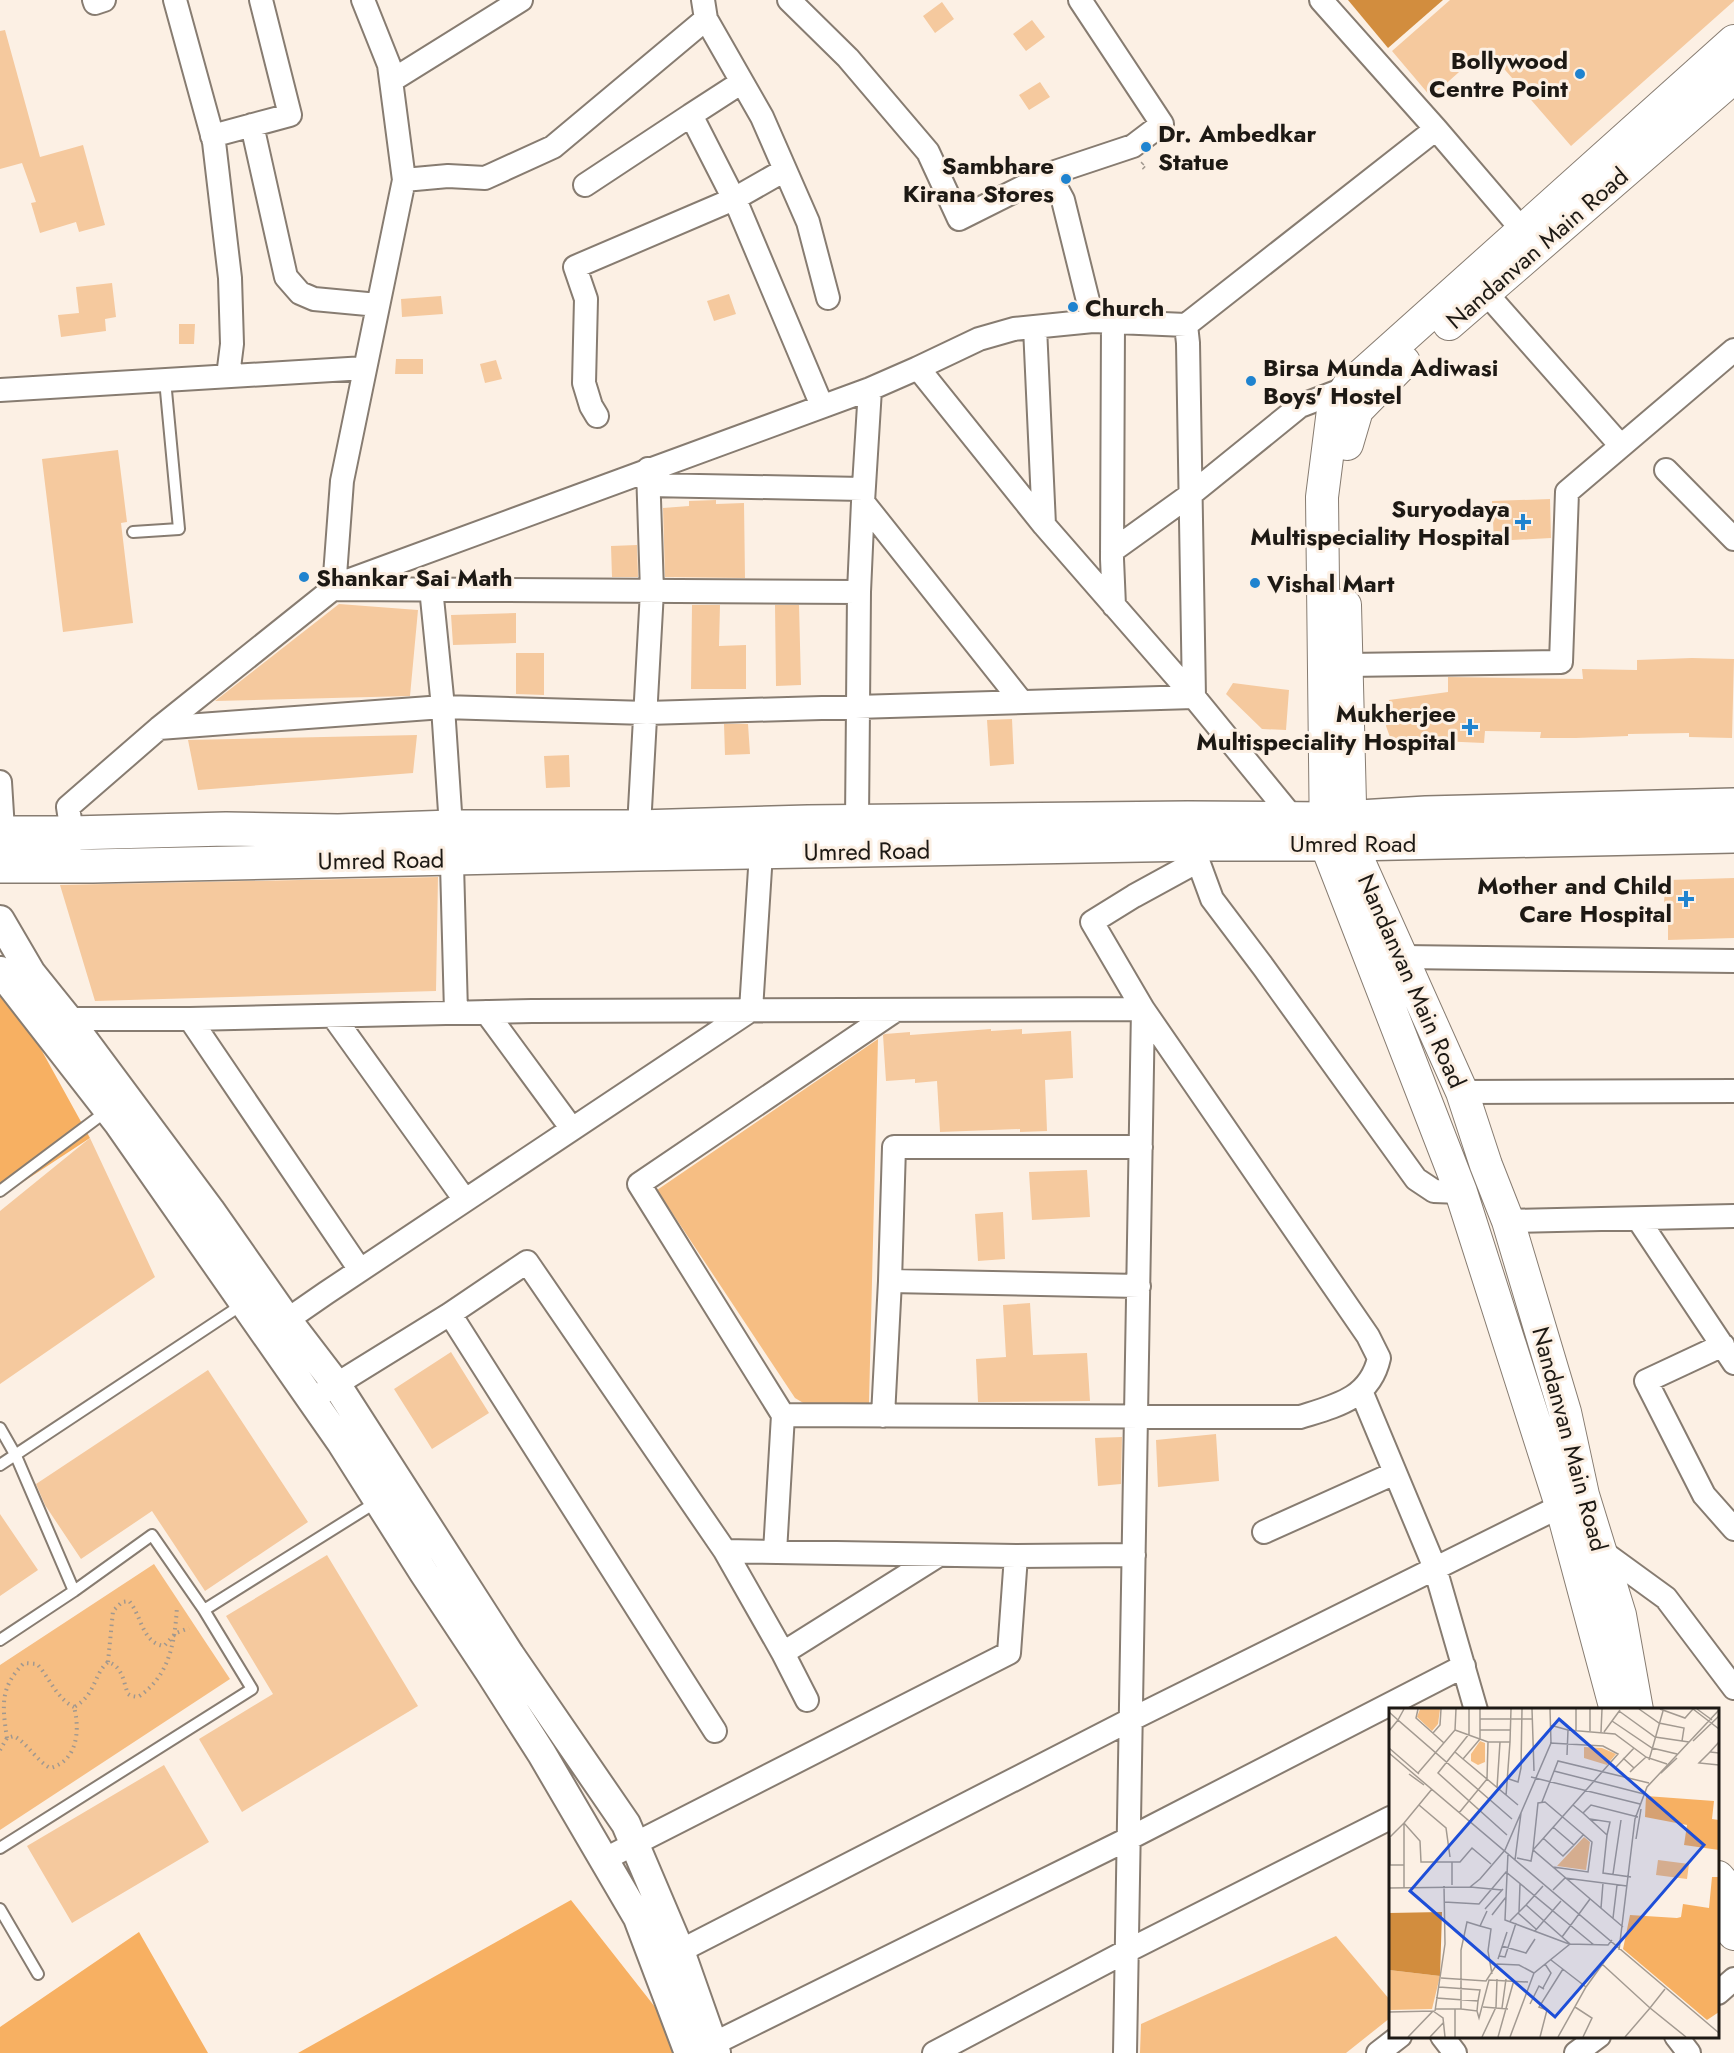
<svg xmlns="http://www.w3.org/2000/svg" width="1734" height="2053" font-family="Jost,sans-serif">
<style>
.green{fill:#f6be83}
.forest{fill:#f7b062}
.water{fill:#d28d3e}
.building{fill:#f5c99e}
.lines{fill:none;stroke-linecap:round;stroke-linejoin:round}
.service-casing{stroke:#877c71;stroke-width:14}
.minor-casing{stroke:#877c71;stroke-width:26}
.tertiary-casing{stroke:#877c71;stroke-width:32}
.secondary-casing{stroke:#877c71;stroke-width:34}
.primary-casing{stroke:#877c71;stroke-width:36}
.path{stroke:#a1988f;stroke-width:4;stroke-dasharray:1.5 4.5;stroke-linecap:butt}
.service{stroke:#fff;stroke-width:10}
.minor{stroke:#fff;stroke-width:22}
.tertiary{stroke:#fff;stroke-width:28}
.secondary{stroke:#fff;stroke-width:32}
.primary{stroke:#fff;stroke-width:33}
.poi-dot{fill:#1f83cf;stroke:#fcf0e4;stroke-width:2}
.labels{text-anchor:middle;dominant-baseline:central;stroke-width:6;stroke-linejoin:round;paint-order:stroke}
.poi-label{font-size:24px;font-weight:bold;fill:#1d1914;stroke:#fcf0e4;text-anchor:end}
.street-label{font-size:24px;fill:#1d1914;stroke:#fcf0e4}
.inset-road{fill:none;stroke:#a39a91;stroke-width:1.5}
.view{fill:#1d4ed8;fill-opacity:0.15;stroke:#1d4ed8;stroke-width:3}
.inset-edge{fill:none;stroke:#1d1914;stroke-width:3}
</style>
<rect width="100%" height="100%" fill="#fcf0e4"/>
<path class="green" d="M878,1039L869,1403L805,1404L795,1398L657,1190Z
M154,1564L230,1679L0,1830V1665Z
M1336,1936L1390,2000V2018L1346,2053H1140L1141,2024Z"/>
<path class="forest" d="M0,975L90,1138L0,1197Z
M571,1900L688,2049L681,2053H298Z
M139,1932L208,2053H0V2027Z"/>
<path class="water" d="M1348,0H1443L1388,48Z"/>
<path class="building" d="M1450,0H1734V1L1571,146L1486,48L1431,97L1392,51Z
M942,2L954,19L935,33L923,16Z
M1032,20L1045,37L1026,51L1013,34Z
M5,30L40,157L83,145L105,225L79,232L76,222L40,233L31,203L36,202L22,163L0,169V31Z
M1040,82L1050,97L1029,110L1019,95Z
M112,283L116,317L105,319L106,331L61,337L58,315L79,313L76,287Z
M729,294L736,314L714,321L707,301Z
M441,296L443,314L402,317L401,299Z
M179,324H195L194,344H179Z
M396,359H423V374H395Z
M496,360L502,379L485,383L480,364Z
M118,450L127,522L121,523L133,623L63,632L42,459Z
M1550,499L1551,538L1494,541L1492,501Z
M716,500V504L744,503L745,578L665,577L663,508L689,506V501Z
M637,545L638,577H612L611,546Z
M339,604L418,610L410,696L215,701Z
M692,605H720L719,646L746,645V689H691Z
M775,605H799L801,685L776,686Z
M516,613V643L453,645L451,615Z
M516,653H544V695L516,694Z
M1692,658L1734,659L1732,738L1689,737V733L1628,734V736L1576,738H1540L1541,732L1485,731L1484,743L1439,741V751H1408L1391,740L1386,726L1389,700L1448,692V677L1583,679L1582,669L1637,670V660Z
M1233,683L1289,690L1286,730L1262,729L1226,694Z
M1012,719L1014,764L990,766L987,720Z
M724,724H748L750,754L725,755Z
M417,735L413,773L198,790L188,740Z
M569,755L570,787L546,788L544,756Z
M438,877L436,991L95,1001L60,885Z
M1734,878V938L1668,940V918H1665L1664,903L1665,888H1669L1668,880Z
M991,1029V1031L1022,1029V1034L1071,1031L1073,1078L1045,1080L1047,1131L1020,1132V1129L940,1132L937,1081L915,1083V1079L886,1081L883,1035L885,1034L910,1032V1035Z
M90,1138L155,1277L0,1384V1211Z
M1087,1170L1090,1217L1032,1220L1029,1172Z
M1003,1212L1005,1259L978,1261L975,1214Z
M1030,1303L1033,1355L1087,1353L1090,1401L978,1402L976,1359L1006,1357L1003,1305Z
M451,1352L489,1413L432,1449L394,1389Z
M208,1370L308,1522L205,1591L152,1511L81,1559L45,1505L36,1484Z
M1216,1434L1219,1481L1158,1487L1156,1440Z
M1122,1437L1121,1484L1098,1486L1095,1438Z
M0,1514L38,1570L0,1596Z
M327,1555L418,1706L242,1812L199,1739L273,1694L226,1616Z
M164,1765L209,1842L72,1923L27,1846Z"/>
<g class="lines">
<defs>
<path id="service" d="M133,532L179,529L165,380
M0,1191L108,1110
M0,1428L16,1456L74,1591L0,1640
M0,1465L243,1304
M204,1610L378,1501
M0,1848L252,1689L204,1610L152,1535L74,1591
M0,1909L38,1974"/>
<path id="minor" d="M94,0L95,3L104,0
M175,0L214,142L230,278L232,344L228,376
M363,0L389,65L404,180
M703,0L706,19L553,147L485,178L448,176L404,180L342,481L334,589L859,592L863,502
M789,0L848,58L928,152L959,219L1049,174
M1080,0L1162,124L1133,146L1049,174L1063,200L1093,321
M1321,0L1436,129L1531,240
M706,19L762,117L808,222L828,298
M391,81L521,0
M742,82L691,115L739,209L822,406
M252,125L286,277L300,293L314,299L378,305
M212,136L290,115L261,0
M585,185L691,115
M1486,293L1621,446
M1113,322L1112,559L1114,606
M918,368L979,339L1014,329L1093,321L1186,325
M870,389L863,502L1021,701
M0,390L365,368
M597,416L591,406L584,383L586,299L575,267L734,199L785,170
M1666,470L1734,539
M648,485L863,489
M1044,525L1194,697L1293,818V827
M1112,551L1190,495L1300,406L1347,388
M431,588L443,707L451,827L456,1012
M1347,665L1561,662L1567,492L1734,350
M159,728L443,707L647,713L1194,697L1188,343L1186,325L1436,129
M0,782L4,846
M857,821L859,592
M639,827L652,591L648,469
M1197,845L1198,861L1212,899L1264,968L1416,1179L1434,1191L1461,1192
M70,846L72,833L68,807L159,728L339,584L870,389L918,368L1044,525L1035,327
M1402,957L1734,961
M896,1010L639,1184L783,1415L1300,1417C1335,1406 1370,1399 1379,1358L1368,1336L1143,1009
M486,1012L572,1129
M333,1016L465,1200
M68,1019H190L532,1011L1143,1009L1092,922L1134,896L1198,861
M190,1019L360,1270
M1462,1092L1734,1091
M1638,1219L1734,1363
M1508,1221L1734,1216
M890,1281L894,1147H1141
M450,1314L715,1731
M287,1320L326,1293L751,1010L761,853
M1723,1345L1646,1381L1704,1495L1734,1529
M1361,1391L1435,1568L1476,1710
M324,1392L450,1314L527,1262L725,1551L1016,1556
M883,1416L890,1281L1139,1286
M1264,1532L1395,1473
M1600,1550L1666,1598L1734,1688
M725,1551L783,1653L939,1555
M775,1552L783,1415
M783,1653L807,1700
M603,1860L1009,1653L1016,1556L1134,1555
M680,1951L1130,1720L1573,1500
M1718,1993L1734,1979
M1442,2036L1455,2053
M1676,2036L1689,2053
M713,2044L1128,1839L1464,1666
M934,2053L1127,1951L1390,1818
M1125,2053L1143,1009
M1378,2053L1400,2036
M1576,2053L1599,2036"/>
<path id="tertiary" d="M0,920L31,973L68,1019L210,1210L287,1320L336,1384L510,1655L626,1824L680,1951L716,2053
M0,971L119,1124L341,1442L424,1573L489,1671L542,1754L638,1918L689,2053"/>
<path id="secondary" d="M1449,324L1734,77
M1347,444L1357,410L1404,362
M1345,605L1351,844L1462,1092L1486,1165L1508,1221L1565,1412L1583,1495L1620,1615L1637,1710
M1616,1710L1561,1505L1461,1192L1326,844L1322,497L1333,410L1347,388L1734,41
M1718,1877L1734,1895
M1718,1915L1734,1934"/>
<path id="primary" d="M0,833H72L226,829L338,831L451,827H639L808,822L1188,818L1326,819L1426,813L1734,805
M0,866H93L638,854L1197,844H1351L1734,836"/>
</defs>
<use href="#service" class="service-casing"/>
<use href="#minor" class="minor-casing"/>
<use href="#tertiary" class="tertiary-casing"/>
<use href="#secondary" class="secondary-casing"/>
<use href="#primary" class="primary-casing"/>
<path class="path" d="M1143,163L1141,165L1147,171
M108,1662L113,1611L122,1602L129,1601C142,1616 142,1643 164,1646L176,1633L189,1628
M7,1738C2,1705 0,1687 24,1663L37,1664C50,1678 56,1698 74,1707
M0,1750L7,1738L14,1736C28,1744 36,1760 50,1768C78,1761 80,1729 74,1707C96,1695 93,1675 108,1662C123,1667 123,1681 128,1694L131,1696L138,1697C170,1676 175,1641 177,1606"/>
<use href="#service" class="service"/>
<use href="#minor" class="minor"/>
<use href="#tertiary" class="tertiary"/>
<use href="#secondary" class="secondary"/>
<use href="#primary" class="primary"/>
</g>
<g class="poi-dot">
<circle cx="1580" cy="74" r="6"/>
<circle cx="1146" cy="147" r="6"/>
<circle cx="1066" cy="179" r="6"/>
<circle cx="1073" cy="307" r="6"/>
<circle cx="1251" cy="381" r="6"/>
<path d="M1520 513h6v6h6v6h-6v6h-6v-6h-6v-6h6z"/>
<circle cx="304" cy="577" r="6"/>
<circle cx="1255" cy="583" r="6"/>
<path d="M1467 718h6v6h6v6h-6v6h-6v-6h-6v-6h6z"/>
<path d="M1683 890h6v6h6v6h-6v6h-6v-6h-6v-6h6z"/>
</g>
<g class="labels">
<g class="poi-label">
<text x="1568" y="60">Bollywood<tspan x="1568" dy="28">Centre Point</tspan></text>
<text x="1158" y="133" text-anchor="start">Dr. Ambedkar<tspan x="1158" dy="28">Statue</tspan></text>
<text x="1054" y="165">Sambhare<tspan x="1054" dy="28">Kirana Stores</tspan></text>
<text x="1085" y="307" text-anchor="start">Church</text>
<text x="1263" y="367" text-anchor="start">Birsa Munda Adiwasi<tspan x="1263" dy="28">Boys' Hostel</tspan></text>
<text x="1510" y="508">Suryodaya<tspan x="1510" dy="28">Multispeciality Hospital</tspan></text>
<text x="316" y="577" text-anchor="start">Shankar Sai Math</text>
<text x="1267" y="583" text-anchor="start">Vishal Mart</text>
<text x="1456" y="713">Mukherjee<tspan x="1456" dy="28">Multispeciality Hospital</tspan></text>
<text x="1672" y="885">Mother and Child<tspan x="1672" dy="28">Care Hospital</tspan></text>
</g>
<g class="street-label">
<text transform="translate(1537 248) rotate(-41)">Nandanvan Main Road</text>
<text x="1353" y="843">Umred Road</text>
<text transform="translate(867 851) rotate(-1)">Umred Road</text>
<text transform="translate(381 860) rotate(-1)">Umred Road</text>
<text transform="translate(1412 981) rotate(66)">Nandanvan Main Road</text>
<text transform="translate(1570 1439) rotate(75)">Nandanvan Main Road</text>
</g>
</g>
<g transform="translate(1389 1708)">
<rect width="330" height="330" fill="#fcf0e4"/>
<path d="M31,1H51L49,16L43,23L28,9ZM91,33L96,35V54L89,57L82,53V46ZM195,39L213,40L227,46L218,57L195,50ZM195,129L201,134L197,162L168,158ZM269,152L300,156L298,171L267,167ZM0,262L51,268L43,301L0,302Z" fill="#f6be83"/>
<path d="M257,88L325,93L323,111L330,112V142L295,137L298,117L256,109ZM323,169H330V304L318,312L234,241L241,207L288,210L292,209L294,196L320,200Z" fill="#f7b062"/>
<path d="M53,204L51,268L0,262V205Z" fill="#d28d3e"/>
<path class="inset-road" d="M15,1L9,12L123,111M29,1L27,10L55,35M80,1V26L49,65L118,127M143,1L145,63M250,1L270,15L295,20L293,33M271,1L296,10L304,1M304,1L330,21M308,1L323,12M230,3L266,29L300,34M0,4L9,12L0,23M91,11H143M223,13L263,40L288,46M161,17L179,22M66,22L99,34H121L122,1M91,22H121M187,23V1M201,23V1M212,24L213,1M215,24L231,2M44,25L51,17L52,1M304,33L330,8M330,34L321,44L330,45M0,40L30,66M66,44L74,51L91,31V1M321,44L310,55L330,57M0,45L330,325M178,47L179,22L226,26L257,49M234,50L245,60L241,64M74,51L129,97M260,52L274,3M227,59L245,40M245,60L257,49L278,56M165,63L255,86M29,65L66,22L67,1M272,65L288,50M20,66L35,77M142,69L251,96M120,71L129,74L132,60L133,1M108,80L111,34M117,88L121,34M153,94L169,53L260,75M30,97L57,120L61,149M184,97L194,105L202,97L249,109M70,105L98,71L99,34M194,105L218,127L214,165L242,169M201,111L221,114L218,127M164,119L185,137L195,126M0,130L15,115L31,133L32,154H71L83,140L102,156M154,130L174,148L185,137M247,131L252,101M144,142L229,46L214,38L161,35M144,142L149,95L156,94L203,134L199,164L164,159M128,150L142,153L144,142L234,219M126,152L132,105M63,154V177M0,157H15V115L43,81M1,157V130M15,157V180M224,166L232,112M81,179L113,182M0,180L81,179L91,171L116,142L162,35L161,1M164,182L176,170L238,178M117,189L119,145M55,194L90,196L117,164L205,237M137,197L154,178M212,200L214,175M96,201L114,181M129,205L147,221M103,207L117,189L116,212L180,236L219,237L223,232M224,210L228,177M121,213L130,204L131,176M91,218L102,221L99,243L103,266M146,223L172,193M173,229L201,191M113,238L137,245L146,231M230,242L246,111L258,79L330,2M110,248L116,249L127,215M109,251L118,224M162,252L197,279M213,256L261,300L276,281M52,270L97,273L108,256L130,257L145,265L181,236L137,197L130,204M50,279L91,282L89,293M154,280L162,265L156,256M47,290L89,293L88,303L72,301M141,296L150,278L155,281M94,299L119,301M186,299L203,310L194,329M113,300L117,271M46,301H72V242L78,214L91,218L98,203M66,301V329M44,303L54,310L56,329M46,303L56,236L55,178M88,303L90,310L100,272L139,274M0,304L44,303L19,329M41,329L55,314M93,329L107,299L108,271M109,329L125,272M121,329L145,265M151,329L158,302L150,299L174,261M169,329L197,279L228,236M236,329L261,300L297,329"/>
<path class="view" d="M170,11L315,137L166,309L21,183Z"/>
<rect width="330" height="330" class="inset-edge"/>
</g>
</svg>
